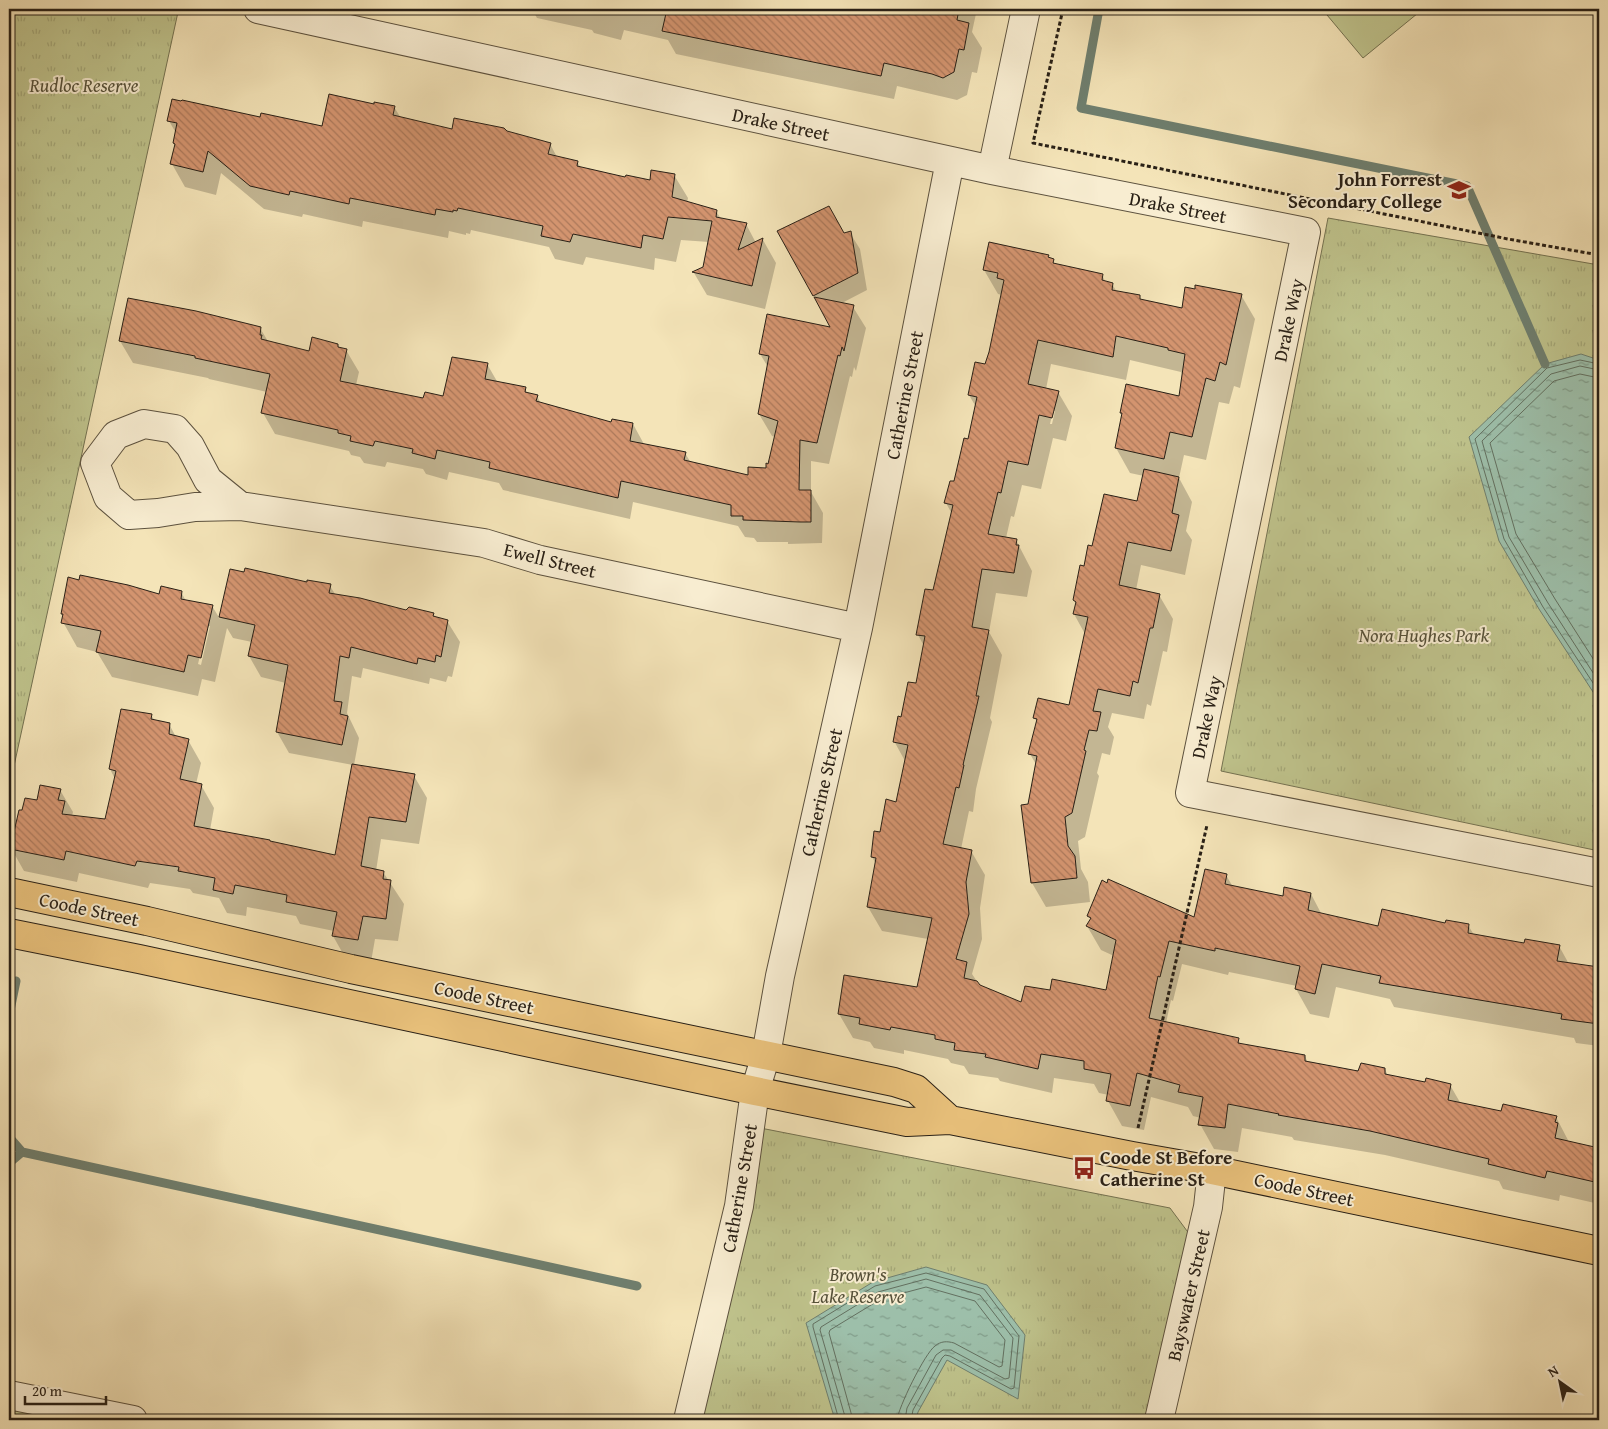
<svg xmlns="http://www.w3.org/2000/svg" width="1608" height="1429" font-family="'Gentium Book Plus',serif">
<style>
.grass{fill:url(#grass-tufts);stroke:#747251}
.pitch{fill:#bfc38c;stroke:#747251}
.water{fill:url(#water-ripples);stroke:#6f7f6f}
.shadow{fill:#0003;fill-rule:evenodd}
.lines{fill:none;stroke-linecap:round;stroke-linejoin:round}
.shore{stroke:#637060;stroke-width:1}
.stream{stroke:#6f7f6f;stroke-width:9}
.building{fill:url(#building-back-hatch);stroke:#292016}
.street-casing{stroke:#5c513e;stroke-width:30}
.primary-casing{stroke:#292016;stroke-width:30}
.path{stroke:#292016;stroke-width:3;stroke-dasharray:4 2.5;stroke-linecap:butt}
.street{stroke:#f8edd1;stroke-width:28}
.primary{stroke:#eac27c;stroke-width:28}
.labels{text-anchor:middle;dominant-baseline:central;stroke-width:4;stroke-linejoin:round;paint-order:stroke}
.park-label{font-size:19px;font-style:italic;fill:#565139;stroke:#f8edd1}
.street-label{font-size:19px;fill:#292016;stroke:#f8edd1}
.poi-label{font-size:19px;font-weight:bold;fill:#292016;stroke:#f8edd1;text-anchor:end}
</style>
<defs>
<pattern id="grass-tufts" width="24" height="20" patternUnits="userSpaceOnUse" patternTransform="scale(1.25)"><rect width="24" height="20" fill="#bfc38c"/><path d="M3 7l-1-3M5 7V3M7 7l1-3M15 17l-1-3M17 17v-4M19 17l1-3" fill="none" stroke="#a4a778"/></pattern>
<pattern id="water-ripples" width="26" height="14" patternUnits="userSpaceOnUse" patternTransform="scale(1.25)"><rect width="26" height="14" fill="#9dbfaa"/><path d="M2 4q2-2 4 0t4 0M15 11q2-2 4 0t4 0" fill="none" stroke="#809b89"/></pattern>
<pattern id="building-back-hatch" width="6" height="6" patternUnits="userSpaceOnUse" patternTransform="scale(1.25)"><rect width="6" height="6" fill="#d3946f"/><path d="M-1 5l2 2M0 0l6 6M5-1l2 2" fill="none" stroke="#ab785a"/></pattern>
</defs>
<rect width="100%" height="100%" fill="#f4e4b8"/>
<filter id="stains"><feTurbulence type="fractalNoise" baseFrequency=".004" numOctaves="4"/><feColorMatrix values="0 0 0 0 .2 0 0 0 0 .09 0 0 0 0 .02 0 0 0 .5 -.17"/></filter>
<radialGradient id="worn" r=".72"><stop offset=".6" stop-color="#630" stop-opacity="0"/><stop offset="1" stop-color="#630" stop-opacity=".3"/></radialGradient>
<path class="grass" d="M9,9H161L178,12L9,789Z
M1328,218L1599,265V851L1221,771Z
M750,1126L1170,1208L1196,1243L1151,1420H688Z
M9,1395L108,1420H9Z"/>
<path class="pitch" d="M1322,9H1423L1363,58Z"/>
<path class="water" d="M1581,354L1599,360V698L1595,695L1539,609L1499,541L1469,437L1545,364Z
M926,1267L987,1285L1025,1335L1018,1399L947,1360L918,1412L916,1420H835L806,1323L873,1282Z"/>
<path class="shadow" d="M532,9H917L924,10L925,9H977L972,32L982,48L977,73L972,72L967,95L957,100L897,86L894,99L676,54L668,40L624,30L621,40L594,33L592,30L537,18Z
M375,106L394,107L401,118L453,130L507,132L550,144L557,157L577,162L581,168L626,178L651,181L674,175L688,198L687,203L716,211L721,219L746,224L756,243L763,240L776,263L765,309L707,295L694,273L704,268L709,242L681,240L676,262L655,258L654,270L586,257L583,265L555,259L549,247L471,230L470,234L466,233V235L449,231L448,238L363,221L362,227L303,214L302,217L264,209L221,173L216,195L185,187L172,164L176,147L174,143L176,133L169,121L260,119L323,127Z
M779,232L844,235L850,233L860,249L867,290L840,304L853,307L866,328L856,371L854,367L852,377L850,376L829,464L811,461V492L823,513L822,543L788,544V542H757L754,538L745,537L738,526L633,502L630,519L503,490L499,483L449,472L447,480L426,474L423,469L387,462L385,467L364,463L360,457L351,455L349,451L275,434L263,413L267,392L209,379L208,378L133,363L120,341L260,328L269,343L310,352L338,345L340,349L346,350L359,372L356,385L424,400L444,397L487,364L498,383L525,388L528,395L537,396L541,404L612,424H633L645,446L685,453L691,463L749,476L767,469L775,437L772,436L759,414L768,367L760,354L833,329Z
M1048,256L1056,265L1102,275L1106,283L1112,284L1117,292L1139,296L1141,301L1183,309L1241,295L1255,319L1240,388L1234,386L1229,404L1219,402L1206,460L1184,455L1179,478L1192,502L1186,531L1192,540L1185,575L1141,565L1136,590L1159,595L1173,619L1167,652L1163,651L1151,706L1147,704L1144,719L1112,713L1108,727L1114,737L1110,755L1102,753L1097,773L1099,776L1085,837L1078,841L1081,869L1088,882L1090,902L1046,907L1032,883L1023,806L1029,805L1037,766L1030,754L1037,722L1035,718L1070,706L1085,634L1074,614L1076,605L1074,600L1093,547L1138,502L1144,476L1130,473L1116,448L1123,416L1121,413L1180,398L1183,375L1181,372L1130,360L1126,380L1051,364L1046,389L1058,392L1072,416L1066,441L1053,438L1041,489L1022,485L1014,517L1011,516L1006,538L1016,540L1032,571L1027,597L996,593L989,632L1002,655L990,718L992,722L976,789L973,812L969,811L961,849L971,851L985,875L980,908L982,939L972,974L980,986L1022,1004L1051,991L1107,992L1114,956L1101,950L1087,926L1091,920L1089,916L1194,919L1226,875L1233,887L1283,898L1311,894L1322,915L1379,927L1446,924L1468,925L1474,935L1525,945L1559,946L1569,964L1599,970V1046L1576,1043L1574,1038L1394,1007L1390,999L1336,987L1329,1018L1310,1014L1296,989L1297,986L1229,972L1228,975L1182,964L1173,1001L1171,1000L1166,1023L1238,1040L1241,1045L1305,1056L1308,1063L1359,1072L1385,1069L1388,1076L1426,1084L1450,1085L1461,1104L1502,1113L1556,1117L1569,1142L1599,1149V1204L1560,1195L1559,1201L1503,1189L1499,1181L1385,1155L1294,1140L1292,1137L1242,1128L1238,1152L1214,1149L1200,1124L1201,1118L1193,1116L1188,1107L1151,1097L1144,1130L1122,1126L1108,1101L1109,1095L1099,1093L1094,1084L1054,1078L1052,1093L1000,1081L998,1078L969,1074L964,1066L951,1063L948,1059L904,1050V1054L874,1048L870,1042L853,1038L839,1014L918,989L928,939L882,931L868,907L876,864L872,857L881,834L896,803L905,761L894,741L917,685L924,646L918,635L934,592L952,514L946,503L955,483L969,440L976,407L969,395L985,365L990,352L1002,295L998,294L984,270ZM1053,411H1055L1052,424H1050Z
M231,570L330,586L335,594L407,612L433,614L436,618L447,621L460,642L452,677L448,676L446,682L430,678L429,684L363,668L361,678L352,676L347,713L359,738L354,765L414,776L427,798L419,844L381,839L376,871L383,872L404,904L398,941L375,939L371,962L346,959L333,936L334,931L300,924L296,916L247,907L246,916L227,913L219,898L193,893L190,889L150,883L148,888L79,873L77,882L24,871L11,848L38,801L60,790L73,812L72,816L106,821L115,779L110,769L151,715L155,721L169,724L176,737L188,740L201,763L196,784L201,785L214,808L210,830L336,856L353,765L289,753L277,732L286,683L261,677L249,656L252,642L233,638L227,628L215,682L202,679L198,696L112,677L97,652L77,647L63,622L64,617L62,614L181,592L186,601L212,606L220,619ZM207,626H210L201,665L198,664Z"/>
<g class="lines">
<path class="shore" d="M1599,364L1580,360L1547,368L1475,439L1504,539L1543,607L1599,692
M1599,370L1580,366L1551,374L1482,441L1509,537L1548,603L1599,682
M1599,378L1580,374L1554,381L1490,443L1516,534L1555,599L1599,668
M839,1420L813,1327V1324L875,1286L926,1273L984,1289L1019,1336L1014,1388L1011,1389L950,1356L945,1355L942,1358L913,1410L911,1420
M846,1420L820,1330L821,1327L878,1292L926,1279L980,1295L1013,1338L1009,1378L1005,1379L951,1350H943L936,1355L907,1408L905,1420
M853,1420L829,1333L830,1330L881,1299L926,1287L975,1301L1005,1340L1002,1366L999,1367L954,1343C947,1341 941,1341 935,1346C925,1353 898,1408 897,1420"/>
<path class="stream" d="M1099,9L1081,108L1467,186L1545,364
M9,1015L16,981
M9,1137L22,1152L637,1286
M9,1163L22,1152"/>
</g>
<path class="building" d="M667,9H959L957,20L969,23L964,50L959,49L954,72L943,78L932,74L884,63L881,76L662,31Z
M329,94L374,104V102L395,106L393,115L452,129L454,118L504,128L507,131L551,143L548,154L578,161L577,166L625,177L626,175L650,180L651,170L675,174L672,197L717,210L716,217L747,223L738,250L763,238L752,286L692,272L703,267L712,221L668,217L663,239L643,235L641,248L573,234L570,242L541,236L543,226L458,208L457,211L453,210V212L436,209L435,215L350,198L349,204L290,191L289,195L250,186L208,151L203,172L170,164L175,144L173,143L177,123L167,121L172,99L181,101L182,100L260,117L261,113L322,126Z
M829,206L844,233L851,231L858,273L813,296L777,231Z
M989,242L1049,255L1048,257L1054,259L1053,263L1103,274L1102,280L1113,283L1112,290L1140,295V299L1182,308L1185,287L1195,289V285L1242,294L1226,365L1220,362L1215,381L1206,378L1192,437L1170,432L1164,459L1115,448L1122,413H1120L1126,384L1179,396L1185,354L1168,350V348L1116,336L1113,357L1038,340L1028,384L1059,391L1052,418L1039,415L1028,465L1008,461L1001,493L998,492L988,534L1017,539L1016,545H1019L1014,573L982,569L972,627L989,630L976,696H979L963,765H964L959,788L956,787L943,844L972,850L966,882L969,914L956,959L967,962L964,978L977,981L980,985L1021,1002L1025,986L1050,990L1052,979L1106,990L1116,940L1086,926L1091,918L1087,916L1102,880L1107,883L1108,879L1194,917L1205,869L1227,874L1225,884L1283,896L1284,887L1311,893L1308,910L1378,926L1382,909L1445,923L1446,920L1469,924L1468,933L1524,943L1525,939L1560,945L1557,961L1599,967V1024L1561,1019L1562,1014L1379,983L1381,976L1322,964L1315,994L1295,989L1300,966L1215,948V951L1169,941L1160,977L1158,976L1149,1018L1239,1038L1238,1043L1305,1055V1061L1358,1071L1361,1063L1385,1068V1074L1425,1082L1426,1078L1451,1084L1448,1100L1501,1111L1503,1104L1557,1116L1555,1122L1558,1123L1555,1138L1599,1148V1183L1547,1171L1545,1178L1488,1164L1489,1159L1370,1131L1278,1115L1279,1114L1228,1104L1225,1128L1198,1125L1203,1097L1178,1092L1180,1085L1137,1073L1130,1106L1106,1101L1111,1074L1084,1069V1061L1041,1054L1038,1069L985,1057L986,1054L954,1050L955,1043L935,1039V1035L891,1027L890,1030L859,1024L860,1018L838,1014L844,975L917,987L932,918L867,907L876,858L871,857L874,831L880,832L886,799L896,802L908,745L893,742L898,716L901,717L908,682L916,683L925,636L916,635L925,589L933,590L953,505L944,503L950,481H954L964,438L968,439L977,397L968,395L975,362L985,364L989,352L1004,280L997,278L998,273L983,270Z
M814,297L854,305L844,351L842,347L840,356L838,355L817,443L800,440L799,490H811V522H800L743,520V516H731V505L621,481L618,498L489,468L490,462L437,450L435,459L412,453L413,449L375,441L373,446L350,441L351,436L338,433V430L261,413L270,374L195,358V356L119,341L128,298L196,311L261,327L260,335H262L261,339L309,351L312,337L338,344V347L347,349L340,381L423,398L425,392L443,396L452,357L488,363L485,379L526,387L525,392L538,395L536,401L611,422L612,419L633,423L630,441L686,452L684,460L748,475V467L766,468V463L768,464L778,421L758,414L769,356L759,354L767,314L830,327Z
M1144,469L1179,477L1172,513L1179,515L1171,551L1128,542L1119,585L1160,594L1153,628H1150L1138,683L1133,681L1130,696L1098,689L1093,711L1101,712L1097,731L1089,730L1084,750L1086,751L1072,813L1065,817L1068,846L1075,856L1077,878L1031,883L1021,805L1028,804L1037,756L1028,754L1037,719L1033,718L1038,698L1069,705L1088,617L1073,614L1076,602L1073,600L1080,565L1084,566L1088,545L1092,546L1104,494L1137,501Z
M245,568L307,582V580L331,584L329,593L360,598L406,610L409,607L434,613L433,616L448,620L441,657L436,655L435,662L418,658L417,664L351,647L349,658L340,656L334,701L342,702L340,714L348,716L342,745L276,732L288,665L248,656L255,625L219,617L230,569L244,572Z
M80,575L128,585L159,594L161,586L182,591L181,599L213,605L201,658L188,655L184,672L96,652L101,631L61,623L63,614H61L68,577L79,580Z
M121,709L152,714L151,719L170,723L169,734L189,739L180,779L202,784L194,826L270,840V841L335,855L352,764L415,774L406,822L369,817L361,866L384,871L383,879L391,880L386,919L363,916L358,940L332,936L337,912L286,902L287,895L235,885L233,894L213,890L215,878L178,871L179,867L137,861L135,866L66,851L64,860L10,849L19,810H22L25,798L37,800L40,785L61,789L58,800L65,801L62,814L105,819L116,771L109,769Z"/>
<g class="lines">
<defs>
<path id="street" d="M258,9L992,170L1306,232L1190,793L1599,873
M992,170L1026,9
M240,506L208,480L190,446L175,429L144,424L116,435L95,463L108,497L129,515L158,513L195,507L240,506L484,543L540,560L858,628
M9,1395L133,1420
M688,1420L739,1206L755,1091L766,1055L780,976L858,628L950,161
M1159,1420L1208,1207L1212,1170"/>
<path id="primary" d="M9,892L147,921L351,969L894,1082L916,1089L950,1120
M9,933L139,959L755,1091L907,1122L950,1120L1132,1156L1212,1170L1599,1251"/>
</defs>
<use href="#street" class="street-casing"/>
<use href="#primary" class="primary-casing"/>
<path class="path" d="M1063,9L1033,143L1508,239L1599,255
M1138,1128L1207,825"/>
<use href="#street" class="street"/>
<use href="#primary" class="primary"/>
</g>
<defs>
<symbol id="school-bare" viewBox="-9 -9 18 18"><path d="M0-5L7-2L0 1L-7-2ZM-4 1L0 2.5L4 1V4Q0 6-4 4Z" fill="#8f2418" stroke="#f8edd1" stroke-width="2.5" paint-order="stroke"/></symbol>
<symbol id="bus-bare" viewBox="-9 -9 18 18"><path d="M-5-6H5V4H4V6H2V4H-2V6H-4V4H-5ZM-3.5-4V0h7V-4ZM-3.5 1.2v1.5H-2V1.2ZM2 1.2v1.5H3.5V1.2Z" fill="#8f2418" stroke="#f8edd1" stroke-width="2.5" paint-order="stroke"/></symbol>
</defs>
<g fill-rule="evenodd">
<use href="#school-bare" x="1443" y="174" width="32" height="32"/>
<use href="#bus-bare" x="1068" y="1152" width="32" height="32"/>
</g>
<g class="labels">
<g class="park-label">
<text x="84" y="85">Rudloc Reserve</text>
<text x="1424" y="635">Nora Hughes Park</text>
<text x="858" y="1274">Brown's<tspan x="858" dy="22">Lake Reserve</tspan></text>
</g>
<g class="street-label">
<text transform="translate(781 124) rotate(12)">Drake Street</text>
<text transform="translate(1178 207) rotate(11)">Drake Street</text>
<text transform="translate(1288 320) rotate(-78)">Drake Way</text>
<text transform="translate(904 395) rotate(-79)">Catherine Street</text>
<text transform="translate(550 560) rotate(14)">Ewell Street</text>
<text transform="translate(1206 717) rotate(-78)">Drake Way</text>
<text transform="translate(821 792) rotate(-77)">Catherine Street</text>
<text transform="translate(89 909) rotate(12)">Coode Street</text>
<text transform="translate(484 997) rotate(12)">Coode Street</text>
<text transform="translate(739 1188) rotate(-80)">Catherine Street</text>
<text transform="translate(1304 1189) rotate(12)">Coode Street</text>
<text transform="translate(1188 1295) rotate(-77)">Bayswater Street</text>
</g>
<g class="poi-label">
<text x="1442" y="179">John Forrest<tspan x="1442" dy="22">Secondary College</tspan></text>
<text x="1100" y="1157" text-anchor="start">Coode St Before<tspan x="1100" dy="22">Catherine St</tspan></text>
</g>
</g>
<rect width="1608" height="1429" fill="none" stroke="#f4e4b8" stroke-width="30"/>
<rect x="10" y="10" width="1588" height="1409" fill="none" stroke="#292016" stroke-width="2.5"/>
<rect x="15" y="15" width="1578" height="1399" fill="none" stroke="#292016"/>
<g transform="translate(1560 1382) rotate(327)" stroke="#f8edd1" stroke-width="4" paint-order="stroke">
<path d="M0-4L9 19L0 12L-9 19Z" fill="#292016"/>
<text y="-8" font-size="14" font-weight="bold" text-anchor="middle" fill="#292016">N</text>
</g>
<path d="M25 1396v8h81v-8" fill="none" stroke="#292016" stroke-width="2.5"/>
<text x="32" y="1396" font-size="15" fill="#292016" stroke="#f8edd1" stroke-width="4" paint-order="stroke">20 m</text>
<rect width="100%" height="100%" filter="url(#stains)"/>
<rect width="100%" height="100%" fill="url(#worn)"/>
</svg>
